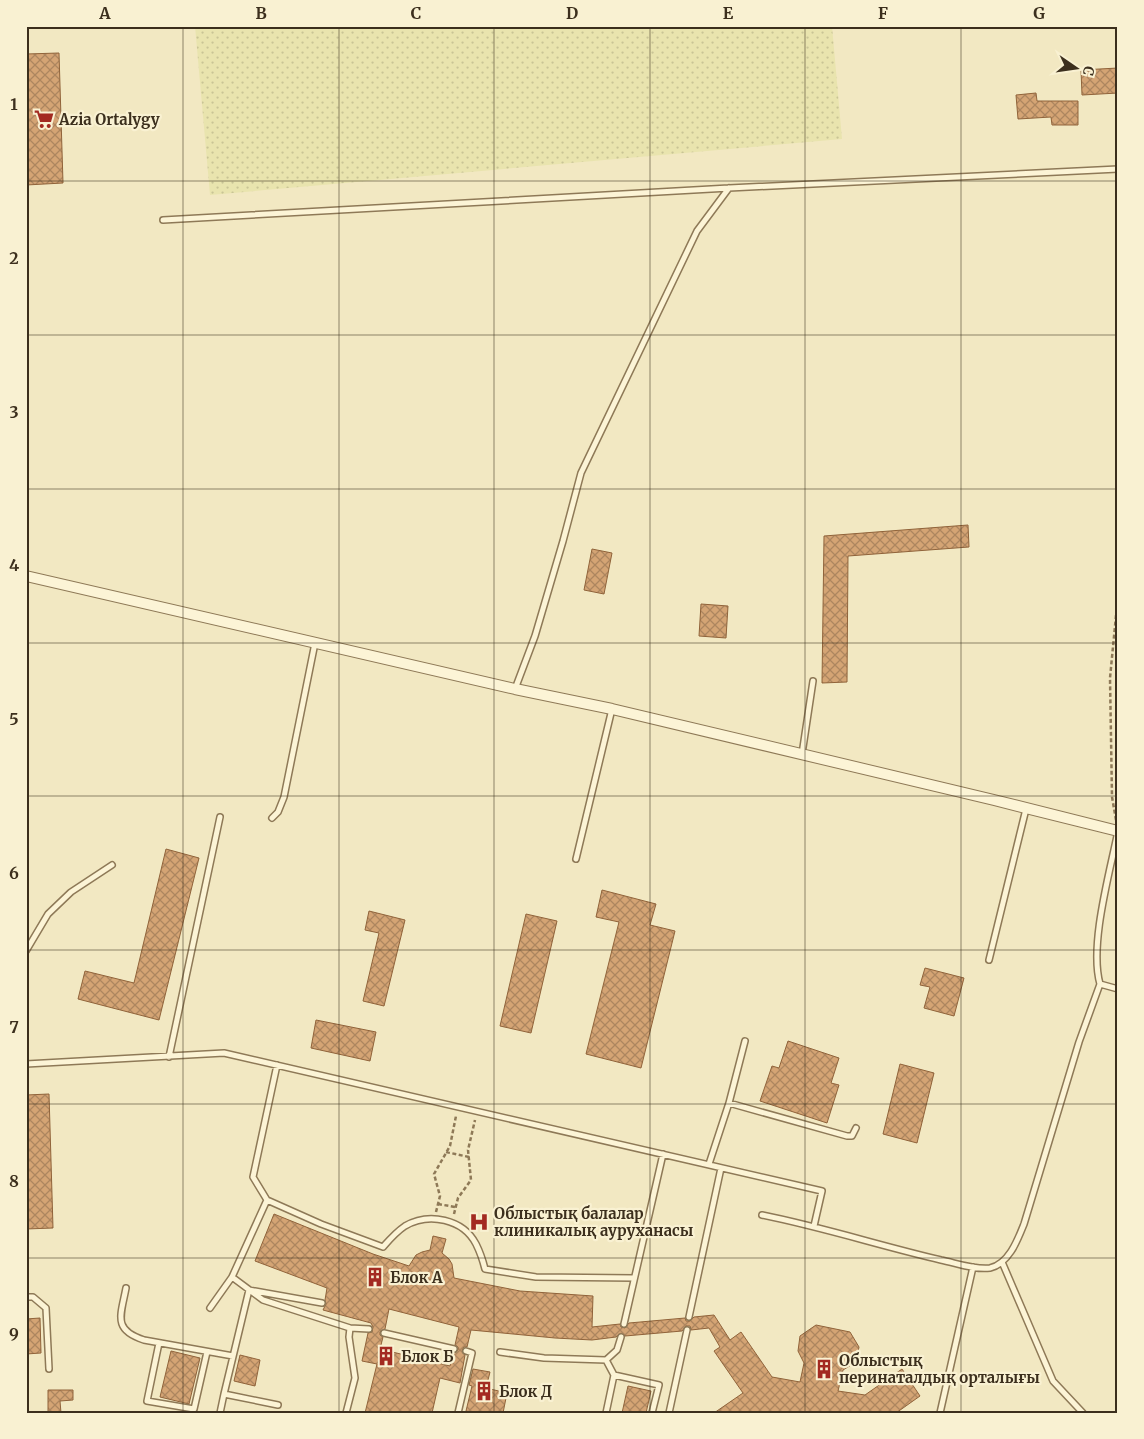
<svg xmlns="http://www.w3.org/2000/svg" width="1144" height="1439" font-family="Merriweather,serif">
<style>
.farmland{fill:url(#farmland-dots)}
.building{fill:url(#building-cross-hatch);stroke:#90633a;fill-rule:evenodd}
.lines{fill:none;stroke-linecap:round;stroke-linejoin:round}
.lane-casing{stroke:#8e7957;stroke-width:8}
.street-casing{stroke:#8e7957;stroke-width:12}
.path{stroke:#8e7957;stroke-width:2.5;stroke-dasharray:4 2.5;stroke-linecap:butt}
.lane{stroke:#fcf4d6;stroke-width:5}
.street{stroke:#fcf4d6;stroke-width:10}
.grid{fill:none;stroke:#3c2f1d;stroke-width:1;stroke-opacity:0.55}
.labels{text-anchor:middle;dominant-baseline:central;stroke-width:4.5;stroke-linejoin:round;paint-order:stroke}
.poi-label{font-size:15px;font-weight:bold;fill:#3c2f1d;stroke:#f9f1d2;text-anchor:start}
.neatline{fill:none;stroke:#3c2f1d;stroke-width:2}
.grid-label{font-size:16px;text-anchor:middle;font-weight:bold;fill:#3c2f1d}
</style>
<defs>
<pattern id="farmland-dots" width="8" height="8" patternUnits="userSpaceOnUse" patternTransform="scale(1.25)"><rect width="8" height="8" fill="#e9e4ae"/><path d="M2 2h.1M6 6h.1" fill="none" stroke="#c9c495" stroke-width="1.8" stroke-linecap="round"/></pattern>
<pattern id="building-cross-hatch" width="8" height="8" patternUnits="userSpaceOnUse" patternTransform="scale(1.25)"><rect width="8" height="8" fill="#d4a474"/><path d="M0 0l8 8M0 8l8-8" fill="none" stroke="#ad865f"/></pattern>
</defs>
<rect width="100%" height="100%" fill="#f2e8c2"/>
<path class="farmland" d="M195,26H832L842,139L210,195Z"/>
<path class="building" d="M59,53L63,183L26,185V54Z
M1118,68V93L1082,95L1081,70Z
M1036,93L1037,101H1078V125H1052L1051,117L1018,119L1016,95Z
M968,525L969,547L848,556L847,682L822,683L824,536Z
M592,549L612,553L604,594L584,590Z
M701,604L728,606L726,638L699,636Z
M166,849L199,858L159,1020L78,999L85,971L134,983Z
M602,890L656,904L650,925L675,931L641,1068L586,1054L619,922L596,917Z
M369,911L405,920L384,1006L363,1001L379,933L365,930Z
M526,914L557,921L531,1033L500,1026Z
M925,968L964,978L954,1016L924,1008L930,987L920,985Z
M316,1020L376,1032L370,1061L311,1048Z
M788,1041L839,1058L831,1083L839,1085L827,1123L760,1101L772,1066L779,1068Z
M900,1064L934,1073L917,1143L883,1134Z
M49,1094L53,1228L26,1229V1095Z
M274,1214L373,1254L409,1266L416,1255L422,1252L430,1250L433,1236L446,1239L442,1253L449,1259L452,1264L454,1278L520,1291L593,1296L592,1327L620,1324L621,1327L625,1328L629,1323L685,1318L686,1321H690L694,1317L714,1315L730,1340L741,1332L772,1377L800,1382L804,1363L798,1351L800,1336L816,1325L850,1332L859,1347L856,1362L843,1370L838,1391L865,1395L902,1369L920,1396L896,1413H714L743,1393L714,1351L720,1347L709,1328L691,1330L690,1326H686L682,1331L625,1336L621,1333L616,1337L592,1340L555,1338L471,1330L467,1347H464L462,1350L465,1355L460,1383L440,1378L432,1413H365L377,1364L362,1361L368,1333L372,1332L373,1327L371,1323L323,1310L326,1304L325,1300L327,1288L255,1261ZM389,1309L459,1327L455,1345L458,1347V1350L453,1353L450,1366L380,1349L383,1337L380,1335V1332L385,1329Z
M40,1318L41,1353L26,1354V1319Z
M171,1351L200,1358L189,1404L160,1397Z
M240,1355L260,1360L255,1386L234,1381Z
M473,1369L490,1372L486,1388L507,1393L503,1413H475L466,1411L472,1386L469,1385Z
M628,1386L651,1391L646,1413H622Z
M48,1390H73V1400L60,1401L61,1413H48Z"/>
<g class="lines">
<defs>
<path id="lane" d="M163,220L729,188L1118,169
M515,689L535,636L563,541L581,473L697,231L729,188
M802,754L813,681
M272,818L278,812L284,797L315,643
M1118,831C1110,872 1089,945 1100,984L1118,989
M576,859L612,709
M26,951L48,914L71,892L112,865
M989,960L1026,809
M169,1057L220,817
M26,1064L224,1053L822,1191L814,1226
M277,1065L253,1177L267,1200L321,1224L383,1247C390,1239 396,1232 405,1226C429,1212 463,1219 476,1244C480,1252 483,1261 485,1269L536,1277L634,1278
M729,1103L847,1136H852L856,1128
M709,1164L729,1103L745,1041
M267,1200L232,1277L263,1300L350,1328L369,1329
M762,1215C822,1227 881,1246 941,1260C956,1263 975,1270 990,1268C1009,1264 1018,1239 1024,1224L1079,1042L1100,984
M1002,1262L1053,1381L1083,1413
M126,1288C121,1315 112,1330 144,1340L233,1356
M26,1297H33L46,1308L49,1369
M210,1308L232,1277
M689,1317L721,1168
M624,1324L663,1154
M384,1333L454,1349
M159,1343L147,1401L194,1409L207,1352
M500,1352L544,1358L606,1360L617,1350L621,1337
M606,1360L614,1375
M278,1405L224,1394L249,1290L322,1303
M220,1413L224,1394
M346,1413L355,1378L349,1337L350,1328
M458,1413L472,1353L466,1351
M606,1413L614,1375L659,1385L652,1413
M669,1413L687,1330
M940,1413L973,1267"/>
<path id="street" d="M26,576L515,689L612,709L994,800L1118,831"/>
</defs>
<use href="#lane" class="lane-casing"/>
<use href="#street" class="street-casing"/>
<path class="path" d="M1116,820L1112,797L1110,678L1118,595
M446,1152L469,1157
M438,1204L455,1207
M436,1212L440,1196L434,1174L450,1146L456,1116
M454,1214L458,1198L471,1180L468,1150L475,1120"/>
<use href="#lane" class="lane"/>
<use href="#street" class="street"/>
</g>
<path class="grid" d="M183,26V1413M339,26V1413M494,26V1413M650,26V1413M805,26V1413M961,26V1413M26,181H1118M26,335H1118M26,489H1118M26,643H1118M26,796H1118M26,950H1118M26,1104H1118M26,1258H1118"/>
<defs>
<symbol id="supermarket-bare" viewBox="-9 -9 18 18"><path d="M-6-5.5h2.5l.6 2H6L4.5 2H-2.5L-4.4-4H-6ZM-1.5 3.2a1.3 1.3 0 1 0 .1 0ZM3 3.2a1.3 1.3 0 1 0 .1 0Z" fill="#a32a21" stroke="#f9f1d2" stroke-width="2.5" paint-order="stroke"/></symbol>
<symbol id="hospital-bare" viewBox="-9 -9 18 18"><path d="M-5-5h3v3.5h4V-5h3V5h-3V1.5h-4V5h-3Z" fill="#a32a21" stroke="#f9f1d2" stroke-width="2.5" paint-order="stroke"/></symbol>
<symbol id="building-bare" viewBox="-9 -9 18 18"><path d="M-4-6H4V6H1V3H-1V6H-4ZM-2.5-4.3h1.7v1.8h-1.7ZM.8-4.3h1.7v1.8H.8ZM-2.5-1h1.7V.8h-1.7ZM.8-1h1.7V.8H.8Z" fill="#a32a21" stroke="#f9f1d2" stroke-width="2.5" paint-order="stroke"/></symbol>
</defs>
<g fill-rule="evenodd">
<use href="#supermarket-bare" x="30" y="105" width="28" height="28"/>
<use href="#hospital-bare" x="465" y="1208" width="28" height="28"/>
<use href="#building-bare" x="361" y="1263" width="28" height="28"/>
<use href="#building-bare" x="372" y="1342" width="28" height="28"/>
<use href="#building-bare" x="810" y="1355" width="28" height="28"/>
<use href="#building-bare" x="470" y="1377" width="28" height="28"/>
</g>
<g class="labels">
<g class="poi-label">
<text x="59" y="119">Azia Ortalygy</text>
<text x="494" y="1213">Облыстық балалар<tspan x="494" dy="17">клиникалық ауруханасы</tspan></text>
<text x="390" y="1277">Блок А</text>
<text x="401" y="1356">Блок Б</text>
<text x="839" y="1360">Облыстық<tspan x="839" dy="17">перинаталдық орталығы</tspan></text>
<text x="499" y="1391">Блок Д</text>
</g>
</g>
<rect width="1144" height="1439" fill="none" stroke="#f9f1d2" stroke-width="55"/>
<g transform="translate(1076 68) rotate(103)" stroke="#f9f1d2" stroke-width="4" paint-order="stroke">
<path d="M0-4L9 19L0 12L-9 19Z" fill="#3c2f1d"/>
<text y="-8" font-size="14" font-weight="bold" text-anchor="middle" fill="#3c2f1d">С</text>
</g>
<rect x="28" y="28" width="1088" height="1384" class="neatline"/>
<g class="grid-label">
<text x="105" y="19">A</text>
<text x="261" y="19">B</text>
<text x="416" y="19">C</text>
<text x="572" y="19">D</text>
<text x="728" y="19">E</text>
<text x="883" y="19">F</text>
<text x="1039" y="19">G</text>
<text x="14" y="110">1</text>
<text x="14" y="264">2</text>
<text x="14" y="418">3</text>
<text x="14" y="571">4</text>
<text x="14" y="725">5</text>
<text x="14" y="879">6</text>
<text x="14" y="1033">7</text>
<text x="14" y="1187">8</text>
<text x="14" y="1340">9</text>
</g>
</svg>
